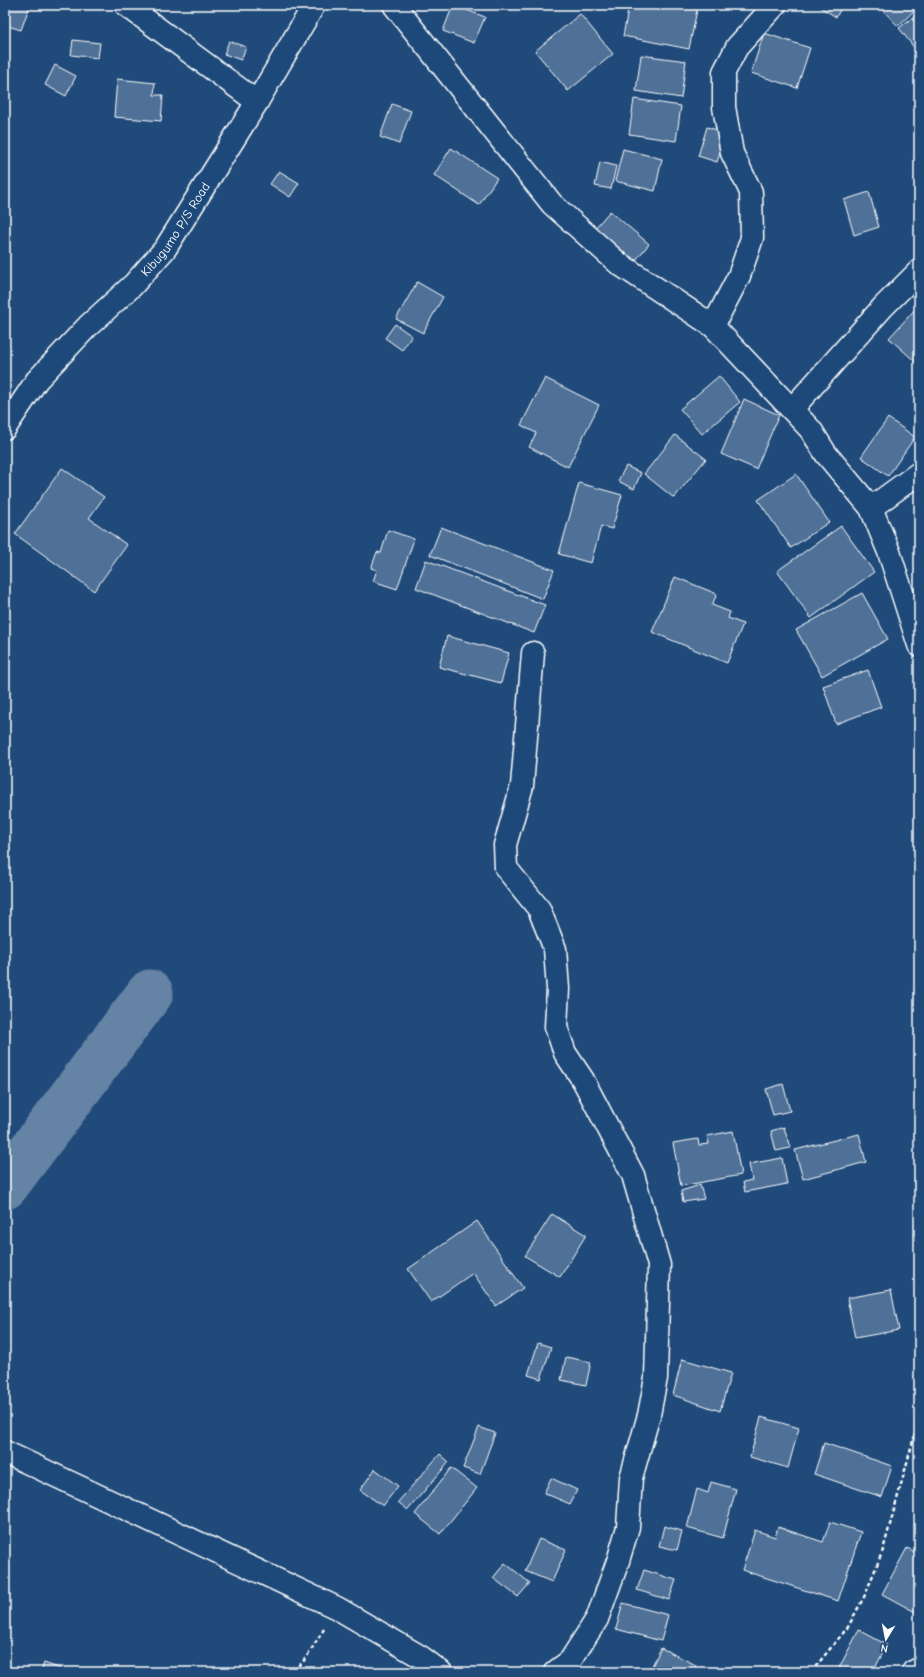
<svg xmlns="http://www.w3.org/2000/svg" width="924" height="1677" font-family="'Comic Neue',sans-serif">
<style>
.lines{fill:none;stroke-linecap:round;stroke-linejoin:round}
.river{stroke:#6583a4;stroke-width:47}
.building{fill:#507197;stroke:#fff}
.minor-casing{stroke:#fff;stroke-width:25}
.major-casing{stroke:#fff;stroke-width:25}
.path{stroke:#fff;stroke-width:2.5;stroke-dasharray:4 3;stroke-linecap:butt}
.minor{stroke:#1f4a7a;stroke-width:22}
.major{stroke:#1f4a7a;stroke-width:22}
.labels{text-anchor:middle;dominant-baseline:central;stroke-width:3;stroke-linejoin:round;paint-order:stroke}
.street-label{font-size:13px;fill:#fff;stroke:#1f4a7a}
</style>
<rect width="100%" height="100%" fill="#1f4a7a"/>
<filter id="ink" filterUnits="userSpaceOnUse"><feTurbulence type="fractalNoise" baseFrequency=".025" numOctaves="2"/><feDisplacementMap in="SourceGraphic" scale="8" xChannelSelector="R" yChannelSelector="G"/><feConvolveMatrix kernelMatrix="1 2 1 2 8 2 1 2 1" color-interpolation-filters="sRGB"/></filter>
<g filter="url(#ink)">
<g class="lines">
<path class="river" d="M5,1186L150,993"/>
</g>
<path class="building" d="M5,5H30L21,30L5,25Z
M453,5L485,17L474,43L443,31Z
M629,5H698L689,49L623,36Z
M817,5H843L836,17Z
M878,5H919V6L898,26Z
M919,12V54L899,28Z
M580,14L613,54L568,91L535,51Z
M764,33L810,48L797,88L751,73Z
M73,40L100,43L98,58L71,55Z
M229,41L246,47L241,60L224,54Z
M641,55L686,61L681,98L636,91Z
M55,65L76,76L66,96L45,85Z
M117,79L155,83L154,95H163L161,121L114,117Z
M634,99L681,106L676,141L629,134Z
M392,104L411,111L399,144L380,137Z
M707,127L726,133L717,162L698,156Z
M451,148L497,178L479,205L434,175Z
M623,149L662,159L655,191L615,181Z
M600,162L616,166L611,189L595,186Z
M279,171L299,183L290,197L270,184Z
M869,192L879,227L854,235L844,200Z
M610,211L649,244L635,261L595,228Z
M417,282L443,297L423,333L396,319Z
M919,305V365L889,338Z
M395,324L412,336L402,350L385,338Z
M719,376L740,402L702,434L680,409Z
M545,378L599,405L568,467L529,447L536,433L521,425Z
M744,399L779,415L756,469L721,454Z
M888,418L915,437L888,476L861,457Z
M675,435L706,459L674,498L644,474Z
M626,466L641,473L634,489L618,481Z
M62,468L104,497L89,518L127,545L94,591L15,534Z
M796,474L829,522L791,548L758,500Z
M579,483L622,495L612,529L601,526L591,563L559,554Z
M841,526L874,572L811,618L777,571Z
M441,527L554,570L543,599L430,555Z
M388,530L414,539L397,589L373,581L377,570L371,568L377,552L381,553Z
M426,560L545,605L534,633L416,588Z
M675,577L717,594L712,605L730,612L728,618L743,624L727,663L652,632Z
M862,593L888,639L822,676L796,630Z
M447,636L509,653L501,683L439,667Z
M868,670L881,707L836,724L823,686Z
M783,1084L790,1111L773,1115L766,1089Z
M784,1127L790,1148L776,1151L771,1131Z
M733,1131L741,1175L681,1186L673,1143L698,1139L699,1145L709,1144L707,1136Z
M859,1134L866,1162L803,1179L795,1150Z
M782,1158L787,1184L745,1192L743,1182L752,1180L749,1164Z
M700,1185L704,1199L683,1202L681,1191Z
M552,1214L586,1235L560,1277L525,1256Z
M477,1221L523,1288L496,1306L473,1273L431,1302L408,1269Z
M891,1290L899,1330L855,1338L847,1298Z
M538,1343L551,1347L541,1379L528,1375Z
M566,1357L591,1362L586,1385L561,1380Z
M682,1359L731,1373L720,1411L673,1395Z
M761,1417L799,1428L788,1468L750,1457Z
M479,1427L495,1433L480,1474L463,1468Z
M824,1443L892,1466L882,1497L814,1474Z
M440,1454L449,1462L408,1510L398,1502Z
M451,1468L477,1488L440,1534L415,1514Z
M375,1469L398,1486L383,1506L360,1490Z
M551,1478L577,1490L570,1504L544,1493Z
M711,1482L736,1489L723,1538L687,1528L697,1489L708,1493Z
M830,1522L861,1532L838,1601L742,1570L755,1530L775,1537L778,1527L823,1542Z
M664,1526L682,1531L677,1550L659,1546Z
M539,1539L566,1550L552,1582L525,1571Z
M907,1548L919,1554V1614L882,1594Z
M505,1563L530,1583L518,1597L493,1578Z
M644,1570L676,1580L669,1600L637,1590Z
M623,1603L668,1615L661,1641L616,1629Z
M859,1630L887,1645L873,1672H848L839,1668Z
M661,1648L696,1665L693,1672H649Z
M44,1663L70,1672H41Z"/>
<g class="lines">
<defs>
<g id="minor">
<path d="M126,5L257,102"/>
<path d="M394,5L552,204L618,263L713,326L811,430L826,454L871,508L889,552L919,645"/>
<path d="M713,326L739,276L752,238L751,192L732,153L724,107V72L737,47L775,5"/>
<path d="M792,409L883,307L919,271"/>
<path id="s1" d="M5,428L37,380L88,326L133,285L165,249L257,102L314,5"/>
<path d="M871,508L919,473"/>
<path d="M533,653L522,786L505,845L506,868L539,909L555,949L558,989L556,1027L565,1053L583,1080L633,1175L659,1265L656,1378L649,1415L631,1478L628,1527L618,1561L597,1619L570,1661L555,1672"/>
<path d="M913,1672L919,1669"/>
</g>
<path id="major" d="M5,1452L337,1608L421,1657L441,1672"/>
</defs>
<use href="#minor" class="minor-casing"/>
<use href="#major" class="major-casing"/>
<path class="path" d="M294,1672L306,1658L324,1629
M811,1672L848,1627L865,1595L883,1550L919,1419"/>
<use href="#minor" class="minor"/>
<use href="#major" class="major"/>
</g>
</g>
<g class="labels">
<g class="street-label">
<text stroke="none"><textPath href="#s1" startOffset="263">Kibugumo P/S Road</textPath></text>
</g>
</g>
<rect width="924" height="1677" fill="none" stroke="#1f4a7a" stroke-width="20"/>
<rect x="10" y="10" width="904" height="1657" fill="none" stroke="#fff" stroke-width="1.5" filter="url(#ink)"/>
<g transform="translate(886 1639) rotate(190)" stroke="#1f4a7a" stroke-width="3" paint-order="stroke">
<path d="M0-3L7 15L0 10L-7 15Z" fill="#ffffff"/>
<text y="-6" font-size="11" font-weight="bold" text-anchor="middle" fill="#ffffff">N</text>
</g>
</svg>
